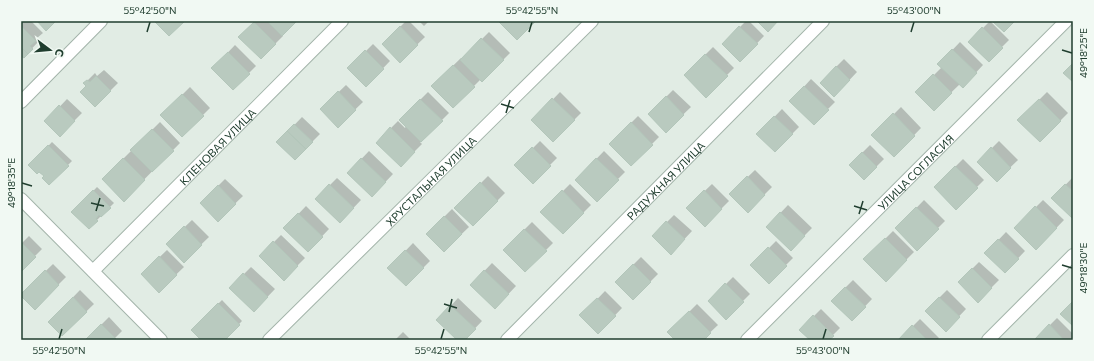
<svg xmlns="http://www.w3.org/2000/svg" width="1094" height="361" font-family="Commissioner,sans-serif">
<style>
.shadow{fill:#0003}
.building{fill:#b9cabf;stroke:#b3c6ba}
.lines{fill:none;stroke-linecap:round;stroke-linejoin:round}
.minor-casing{stroke:#a3b4aa;stroke-width:14}
.minor{stroke:#fff;stroke-width:12}
.ticks{fill:none;stroke:#203e2f;stroke-width:1.5}
.labels{text-anchor:middle;dominant-baseline:central;stroke-width:3;stroke-linejoin:round;paint-order:stroke}
.street-label{font-size:11px;fill:#203e2f;stroke:#f1f9f3}
.neatline{fill:none;stroke:#203e2f;stroke-width:1.5}
.ticks-label{font-size:10px;text-anchor:middle;fill:#203e2f}
</style>
<rect width="100%" height="100%" fill="#e1ece4"/>
<path class="shadow" d="M21,21H31L43,33L37,38L39,41L24,57L21,54Z
M256,21H295L282,35L283,36L261,58L240,37Z
M406,21H409L425,37L400,61L383,44Z
M419,21H429L424,26Z
M746,21H749L764,36L740,61L723,44Z
M990,21L1009,40L989,60L969,42Z
M489,32L510,53L482,81L481,79L453,107L432,86L461,58L462,59Z
M960,42L983,65L970,79L960,84L934,109L917,92L942,67L939,64Z
M373,44L390,61L366,86L349,68Z
M235,45L256,66L233,89L213,68Z
M713,47L734,68L706,96L685,75Z
M844,59L857,72L842,88L836,67Z
M104,70L118,83L95,106L88,86L85,83L95,73L97,76Z
M811,79L835,102L814,123L791,101Z
M346,85L363,102L338,126L321,109Z
M190,87L210,108L182,136L162,115Z
M673,90L691,107L666,131L649,114Z
M428,92L449,113L420,142L422,144L401,165L391,128L398,121L405,128L406,126L400,120Z
M560,92L581,113L553,141L533,120Z
M1047,92L1068,113L1040,141L1019,120Z
M67,99L82,113L60,135L46,121Z
M901,107L921,128L894,156L873,135Z
M782,109L799,127L775,151L758,134Z
M638,116L659,137L631,165L610,144Z
M302,117L320,134L295,159L278,142Z
M160,122L180,143L124,200L103,179Z
M540,141L557,158L533,182L516,165Z
M999,141L1018,160L997,180L978,162Z
M52,142L72,161L49,184L45,176L30,165Z
M870,145L884,159L864,179L850,165Z
M369,151L393,174L372,196L348,173Z
M604,151L625,172L597,200L576,180Z
M963,159L984,180L956,208L935,187Z
M755,170L772,187L748,211L730,194Z
M488,176L505,193L473,225L456,208Z
M1073,177V216L1053,198Z
M337,178L361,200L340,222L316,199Z
M225,179L243,196L218,220L201,203Z
M570,184L591,205L563,233L542,212Z
M712,184L729,201L705,225L687,208Z
M97,187L114,203L89,228L73,212Z
M924,200L945,221L917,249L897,228Z
M1043,200L1064,220L1036,249L1015,228Z
M788,205L812,228L798,242L767,227Z
M306,206L329,229L308,251L285,228Z
M452,209L469,227L444,251L427,234Z
M674,215L692,231L678,246L653,236Z
M192,220L209,237L184,261L167,244Z
M532,222L553,243L525,271L504,250Z
M893,231L914,252L886,280L865,259Z
M1006,232L1025,251L1005,272L986,253Z
M281,235L305,258L284,279L260,256Z
M29,236L42,249L21,270V244Z
M776,241L793,258L769,282L752,265Z
M413,243L430,261L406,285L389,268Z
M167,250L184,267L159,291L142,274Z
M641,257L658,274L633,299L616,282Z
M979,262L999,280L978,301L959,282Z
M492,263L516,286L495,308L471,285Z
M53,264L66,277L35,308L21,295Z
M251,267L275,289L254,311L230,288Z
M733,277L750,294L726,318L709,301Z
M853,280L872,299L852,320L832,301Z
M80,290L94,304L62,335L49,322Z
M947,290L966,309L946,330L926,311Z
M605,291L622,308L598,333L581,316Z
M458,298L482,321L464,340H459L438,320Z
M222,300L242,321L224,340H202L192,330Z
M697,304L718,325L702,340H676L669,332Z
M821,309L840,328L828,340H811L800,330Z
M109,317L122,331L113,340H86Z
M1057,318L1073,334V340H1035Z
M920,319L939,338L937,340H899Z
M403,332L411,340H395Z"/>
<path class="building" d="M37,21H54L55,22L46,31Z
M154,21H185L169,36Z
M267,21H297L282,36Z
M498,21H536L517,40Z
M757,21H778L768,32Z
M992,21H1015L1004,32Z
M254,22L276,44L261,59L238,37Z
M21,26L36,41L30,46L33,49L28,54L21,47Z
M400,26L418,45L400,63L382,44Z
M739,26L758,44L740,62L722,44Z
M982,27L1003,48L989,62L968,42Z
M481,38L504,60L482,82L460,60Z
M21,47L28,54L24,58L21,56Z
M952,49L977,73L963,88L937,64Z
M365,50L384,69L366,87L347,68Z
M228,52L250,74L233,90L211,68Z
M705,54L728,76L706,98L684,75Z
M1073,63V82L1063,73Z
M453,65L475,87L453,108L431,86Z
M836,66L850,80L834,97L820,83Z
M933,74L952,93L934,111L915,92Z
M96,76L111,91L95,107L80,92L86,86L83,83L87,80L90,82Z
M804,86L829,110L814,125L789,101Z
M338,91L356,110L338,128L320,109Z
M182,94L204,116L182,137L160,115Z
M666,96L684,115L666,133L648,114Z
M552,98L575,120L553,142L531,120Z
M420,99L443,121L421,142L399,120Z
M1039,99L1061,121L1040,142L1017,120Z
M59,105L75,121L60,137L44,121Z
M893,113L915,136L894,157L871,135Z
M774,116L793,134L775,152L756,134Z
M631,122L653,145L631,166L609,144Z
M294,124L313,142L306,149L287,131Z
M390,127L415,152L401,167L376,143Z
M152,129L174,151L152,172L130,150Z
M287,131L306,149L295,160L276,142Z
M48,145L69,166L49,185L42,178L44,176L39,172L37,174L28,165Z
M532,147L551,166L533,184L514,165Z
M991,147L1011,168L997,182L977,162Z
M862,152L877,167L864,180L849,165Z
M123,158L145,180L124,202L102,179Z
M361,158L386,182L372,197L347,173Z
M596,158L619,180L597,202L575,180Z
M955,166L978,188L956,210L934,187Z
M747,176L765,195L748,213L729,194Z
M480,182L498,201L473,226L454,208Z
M329,184L354,208L340,223L315,199Z
M1065,184L1073,191V217L1072,218L1051,198Z
M218,185L236,204L218,222L200,203Z
M93,190L111,208L101,217L99,215L96,219L98,221L89,229L71,212Z
M562,190L584,213L563,234L540,212Z
M704,190L722,209L705,227L686,208Z
M1035,206L1057,228L1036,250L1014,228Z
M916,207L939,229L917,251L895,228Z
M780,212L805,236L791,251L766,227Z
M298,213L323,237L308,252L283,228Z
M444,216L462,234L444,252L426,234Z
M666,221L685,239L671,255L652,236Z
M184,226L202,245L184,263L166,244Z
M524,229L547,251L525,272L503,250Z
M885,238L907,260L886,282L863,259Z
M998,239L1019,259L1005,273L984,253Z
M273,241L298,266L284,281L259,256Z
M21,242L36,257L21,272Z
M768,247L787,266L769,284L750,265Z
M405,250L424,268L406,286L387,268Z
M159,256L177,275L159,293L141,274Z
M633,264L651,282L633,300L615,282Z
M972,268L992,288L978,303L958,282Z
M45,270L59,285L35,310L21,296V294Z
M484,270L509,294L495,309L470,285Z
M243,273L268,297L254,312L229,288Z
M725,283L744,302L726,320L708,301Z
M845,287L866,307L852,321L831,301Z
M73,297L87,312L62,336L48,322Z
M939,297L960,317L946,332L925,311Z
M597,298L616,316L598,334L579,315Z
M1073,301V326L1060,314Z
M218,303L240,325L225,340H201L191,330Z
M450,305L476,329L465,340H457L436,320Z
M689,311L711,333L704,340H675L667,332Z
M813,315L834,336L829,340H810L799,330Z
M101,324L116,339L114,340H85Z
M1049,324L1064,340H1036L1035,339Z
M912,325L927,340H898Z"/>
<g class="lines">
<defs>
<g id="minor">
<path d="M21,102L101,21"/>
<path d="M21,199L161,340"/>
<path id="s1" d="M93,271L342,21"/>
<path id="s2" d="M269,340L592,21"/>
<path id="s3" d="M507,340L823,21"/>
<path id="s4" d="M747,340L1066,21"/>
<path d="M988,340L1073,255"/>
</g>
</defs>
<use href="#minor" class="minor-casing"/>
<use href="#minor" class="minor"/>
</g>
<path class="ticks" d="M147,32L150,22M529,32L532,22M911,32L914,22M1062,50L1072,53M501,104L514,108M506,113L510,100M22,183L32,186M91,203L104,206M854,206L867,210M96,211L100,198M859,214L863,201M1062,265L1072,268M444,304L457,308M449,312L452,299M59,339L62,329M441,339L444,329M823,339L826,329"/>
<g class="labels">
<g class="street-label">
<text stroke="none"><textPath href="#s1" startOffset="176">КЛЕНОВАЯ УЛИЦА</textPath></text>
<text stroke="none"><textPath href="#s4" startOffset="238">УЛИЦА СОГЛАСИЯ</textPath></text>
<text stroke="none"><textPath href="#s2" startOffset="227">ХРУСТАЛЬНАЯ УЛИЦА</textPath></text>
<text stroke="none"><textPath href="#s3" startOffset="225">РАДУЖНАЯ УЛИЦА</textPath></text>
</g>
</g>
<rect width="1094" height="361" fill="none" stroke="#f1f9f3" stroke-width="44"/>
<g transform="translate(50 50) rotate(106)" stroke="#f1f9f3" stroke-width="3" paint-order="stroke">
<path d="M0-3L7 15L0 10L-7 15Z" fill="#203e2f"/>
<text y="-6" font-size="11" font-weight="bold" text-anchor="middle" fill="#203e2f">С</text>
</g>
<rect x="22" y="22" width="1050" height="317" class="neatline"/>
<g class="ticks-label">
<text x="150" y="14">55°42'50"N</text>
<text x="532" y="14">55°42'55"N</text>
<text x="914" y="14">55°43'00"N</text>
<text transform="translate(1083 53) rotate(-90)" y="4">49°18'25"E</text>
<text transform="translate(11 183) rotate(-90)" y="4">49°18'35"E</text>
<text transform="translate(1083 268) rotate(-90)" y="4">49°18'30"E</text>
<text x="59" y="354">55°42'50"N</text>
<text x="441" y="354">55°42'55"N</text>
<text x="823" y="354">55°43'00"N</text>
</g>
</svg>
